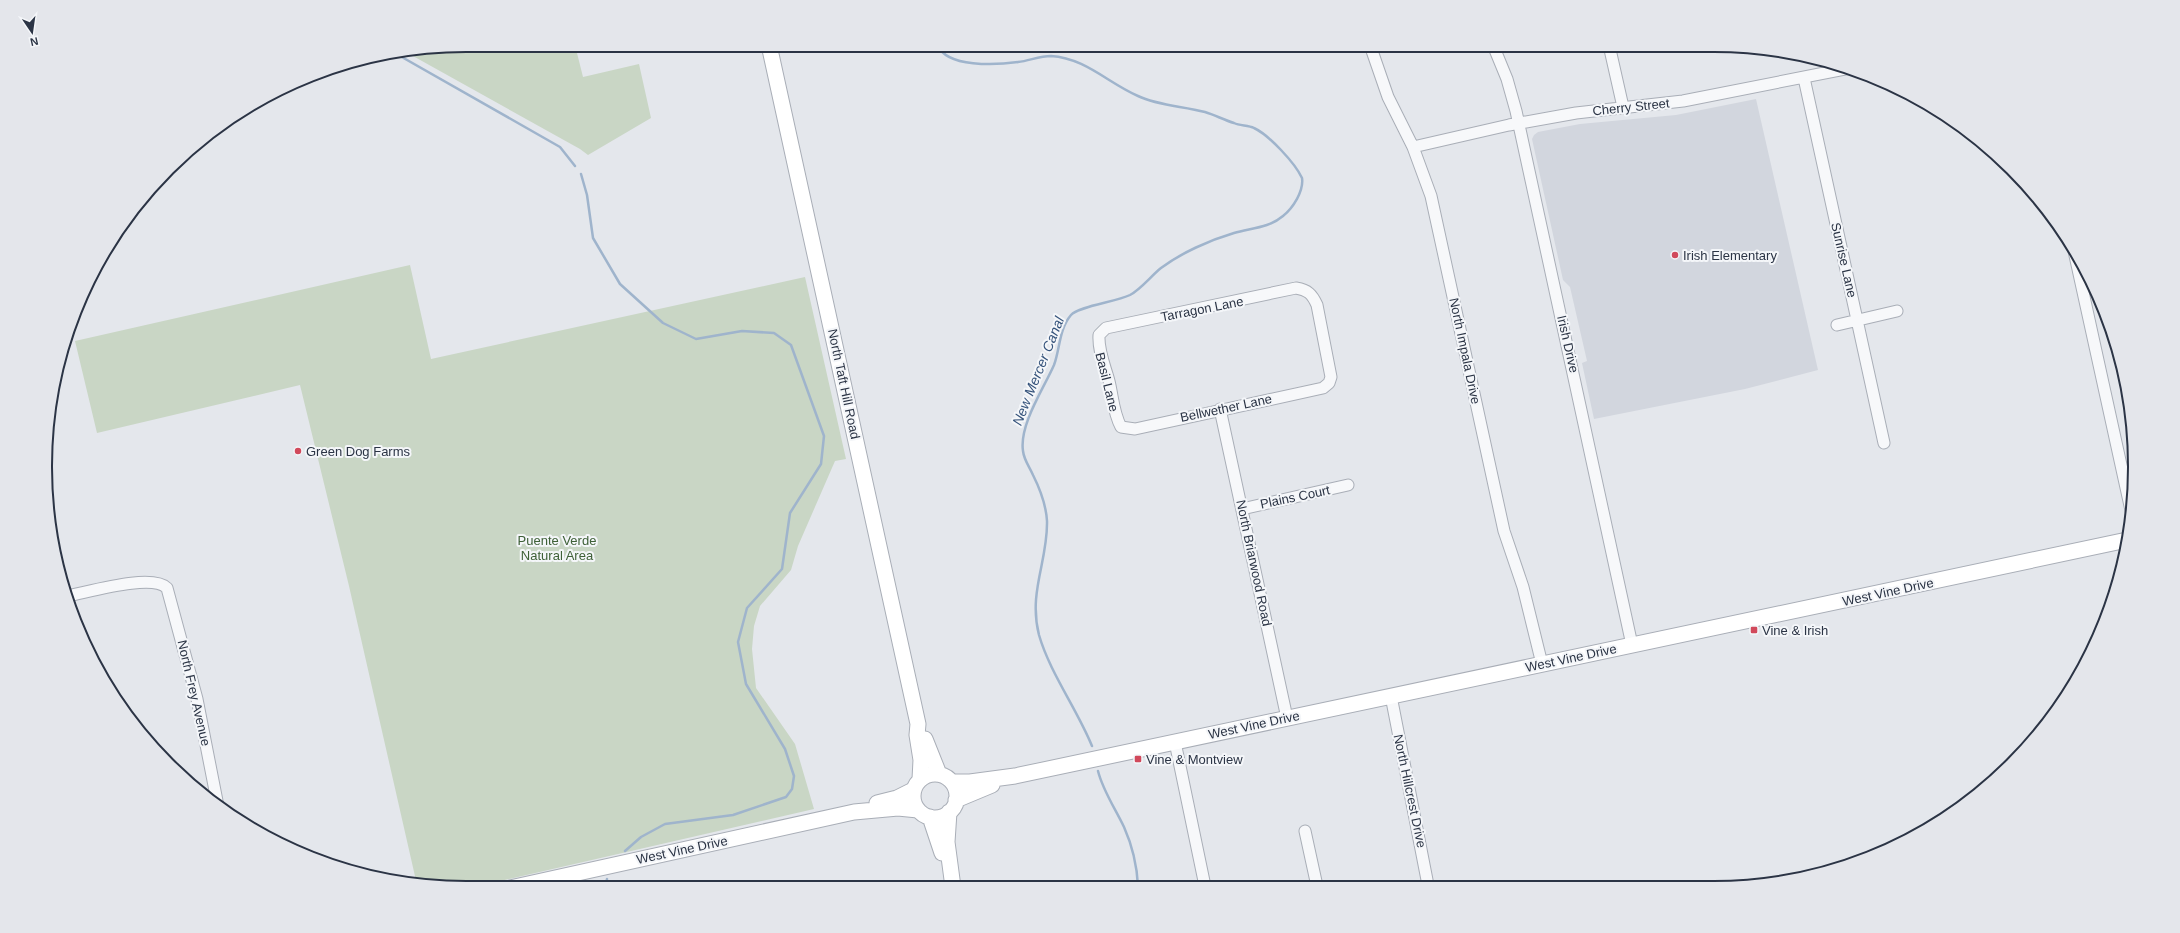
<svg xmlns="http://www.w3.org/2000/svg" width="2180" height="933" font-family="Helvetica,sans-serif">
<style>
.built{fill:#d2d6de}
.green{fill:#c9d6c5}
.lines{fill:none;stroke-linecap:round;stroke-linejoin:round}
.stream{stroke:#9fb4cc;stroke-width:2.5}
.street-casing{stroke:#a9aeb7;stroke-width:13}
.secondary-casing{stroke:#a9aeb7;stroke-width:17}
.street{stroke:#f7f8fa;stroke-width:11}
.secondary{stroke:#fff;stroke-width:15}
.poi-dot{fill:#d1495b;stroke:#f4f6f9;stroke-width:1.5}
.labels{text-anchor:middle;dominant-baseline:central;stroke-width:4;stroke-linejoin:round;paint-order:stroke}
.street-label{font-size:13px;fill:#2b3445;stroke:#f4f6f9}
.poi-label{font-size:13px;fill:#2b3445;stroke:#f4f6f9;text-anchor:start}
.park-label{font-size:13px;fill:#3f6138;stroke:#f4f6f9}
.water-label{font-size:14px;font-style:italic;fill:#34527a;stroke:#f4f6f9}
.rim{fill:none;stroke:#2b3445;stroke-width:2}
</style>
<rect width="100%" height="100%" fill="#e4e7ec"/>
<path class="built" d="M1756,99L1818,370L1745,389L1594,419L1582,363L1587,361L1570,287L1563,280L1532,139L1534,135L1538,132L1580,124L1676,115Z"/>
<path class="green" d="M467,45H575L583,77L639,64L651,118L588,155L580,149L404,51Z
M410,265L431,359L805,277L846,459L835,461L798,546L791,570L760,606L754,626L752,649L756,688L795,744L814,809L470,888L417,885L349,586L300,385L97,433L75,341Z"/>
<g class="lines">
<path class="stream" d="M938,45C946,68 997,65 1018,62C1029,61 1039,56 1051,56C1085,58 1108,83 1138,96C1159,106 1183,106 1205,112C1215,115 1224,120 1234,123C1240,126 1248,125 1254,128C1269,135 1295,163 1302,178C1304,191 1293,208 1283,216C1269,228 1251,228 1234,233C1210,240 1181,253 1161,268C1151,276 1141,289 1130,295C1116,302 1079,306 1071,315C1059,329 1060,349 1054,365C1044,388 1019,425 1023,451C1024,460 1029,466 1033,475C1040,489 1046,504 1047,521C1048,561 1028,592 1039,635C1050,673 1077,709 1092,746
M393,52L560,147L575,166
M256,101L277,94L293,84
M581,174L587,195L593,238L620,284L663,323L696,339L742,331L774,333L791,345L824,436L821,464L790,513L782,569L747,608L738,642L746,684L785,749L794,776L792,789L786,797L733,815L665,824L641,837L625,851
M1098,771C1103,791 1115,808 1124,827C1132,845 1137,866 1138,886
M605,888L607,879"/>
<defs>
<path id="street" d="M1370,45L1388,97L1413,147L1431,196L1504,531L1523,587L1542,664
M1493,45L1507,79L1516,111L1632,645
M1609,45L1623,107
M1804,78L1884,443
M1413,147L1509,125L1576,113L1683,101L1850,68
M2074,251L2132,515
M1296,288C1308,290 1312,294 1317,305L1331,377L1329,383L1323,388L1135,429L1121,427C1113,412 1113,397 1109,381C1105,366 1098,351 1099,335L1106,328Z
M1837,325L1897,311
M1220,409L1287,718
M1242,509L1348,485
M67,596C89,592 152,573 167,588L197,699L218,806
M1391,696L1428,885
M1175,742L1205,886
M1305,831L1317,886"/>
<path id="secondary" d="M769,45L918,724L917,735L921,760L920,779
M925,739L939,774
M913 796a22 22 0 1 1 44 0a22 22 0 1 1-44 0Z
M952,782H970L1015,776L2127,540
M956,800L992,785
M877,803L897,798L913,790
M949,812L947,842L953,887
M930,817L942,853
M510,888L854,812L898,808L918,810"/>
</defs>
<use href="#street" class="street-casing"/>
<use href="#secondary" class="secondary-casing"/>
<use href="#street" class="street"/>
<use href="#secondary" class="secondary"/>
</g>
<g class="poi-dot">
<circle cx="1675" cy="255" r="4"/>
<circle cx="298" cy="451" r="4"/>
<rect x="1750" y="626" width="8" height="8" rx="2"/>
<rect x="1134" y="755" width="8" height="8" rx="2"/>
</g>
<g class="labels">
<g class="street-label">
<text transform="translate(1631 107) rotate(-6)">Cherry Street</text>
<text transform="translate(1844 260) rotate(77)">Sunrise Lane</text>
<text transform="translate(1202 309) rotate(-11)">Tarragon Lane</text>
<text transform="translate(1568 344) rotate(77)">Irish Drive</text>
<text transform="translate(1465 351) rotate(78)">North Impala Drive</text>
<text transform="translate(1107 382) rotate(76)">Basil Lane</text>
<text transform="translate(844 384) rotate(78)">North Taft Hill Road</text>
<text transform="translate(1226 408) rotate(-12)">Bellwether Lane</text>
<text transform="translate(1295 497) rotate(-12)">Plains Court</text>
<text transform="translate(1254 563) rotate(78)">North Briarwood Road</text>
<text transform="translate(1888 592) rotate(-12)">West Vine Drive</text>
<text transform="translate(1571 658) rotate(-12)">West Vine Drive</text>
<text transform="translate(194 693) rotate(77)">North Frey Avenue</text>
<text transform="translate(1254 725) rotate(-12)">West Vine Drive</text>
<text transform="translate(1410 791) rotate(78)">North Hillcrest Drive</text>
<text transform="translate(682 850) rotate(-12)">West Vine Drive</text>
</g>
<g class="poi-label">
<text x="1683" y="255">Irish Elementary</text>
<text x="306" y="451">Green Dog Farms</text>
<text x="1762" y="630">Vine &amp; Irish</text>
<text x="1146" y="759">Vine &amp; Montview</text>
</g>
<g class="park-label">
<text x="557" y="540">Puente Verde<tspan x="557" dy="15">Natural Area</tspan></text>
</g>
<g class="water-label">
<text transform="translate(1038 371) rotate(-68)">New Mercer Canal</text>
</g>
</g>
<path d="M0 0H2180V933H0ZM466 52H1714A414 414 0 0 1 2128 466V467A414 414 0 0 1 1714 881H466A414 414 0 0 1 52 467V466A414 414 0 0 1 466 52Z" fill="#e4e6eb" fill-rule="evenodd"/>
<path class="rim" d="M466 52H1714A414 414 0 0 1 2128 466V467A414 414 0 0 1 1714 881H466A414 414 0 0 1 52 467V466A414 414 0 0 1 466 52Z"/>
<g transform="translate(32 32) rotate(167)" stroke="#f4f6f9" stroke-width="3" paint-order="stroke">
<path d="M0-3L7 15L0 10L-7 15Z" fill="#2b3445"/>
<text y="-6" font-size="11" font-weight="bold" text-anchor="middle" fill="#2b3445">N</text>
</g>
</svg>
